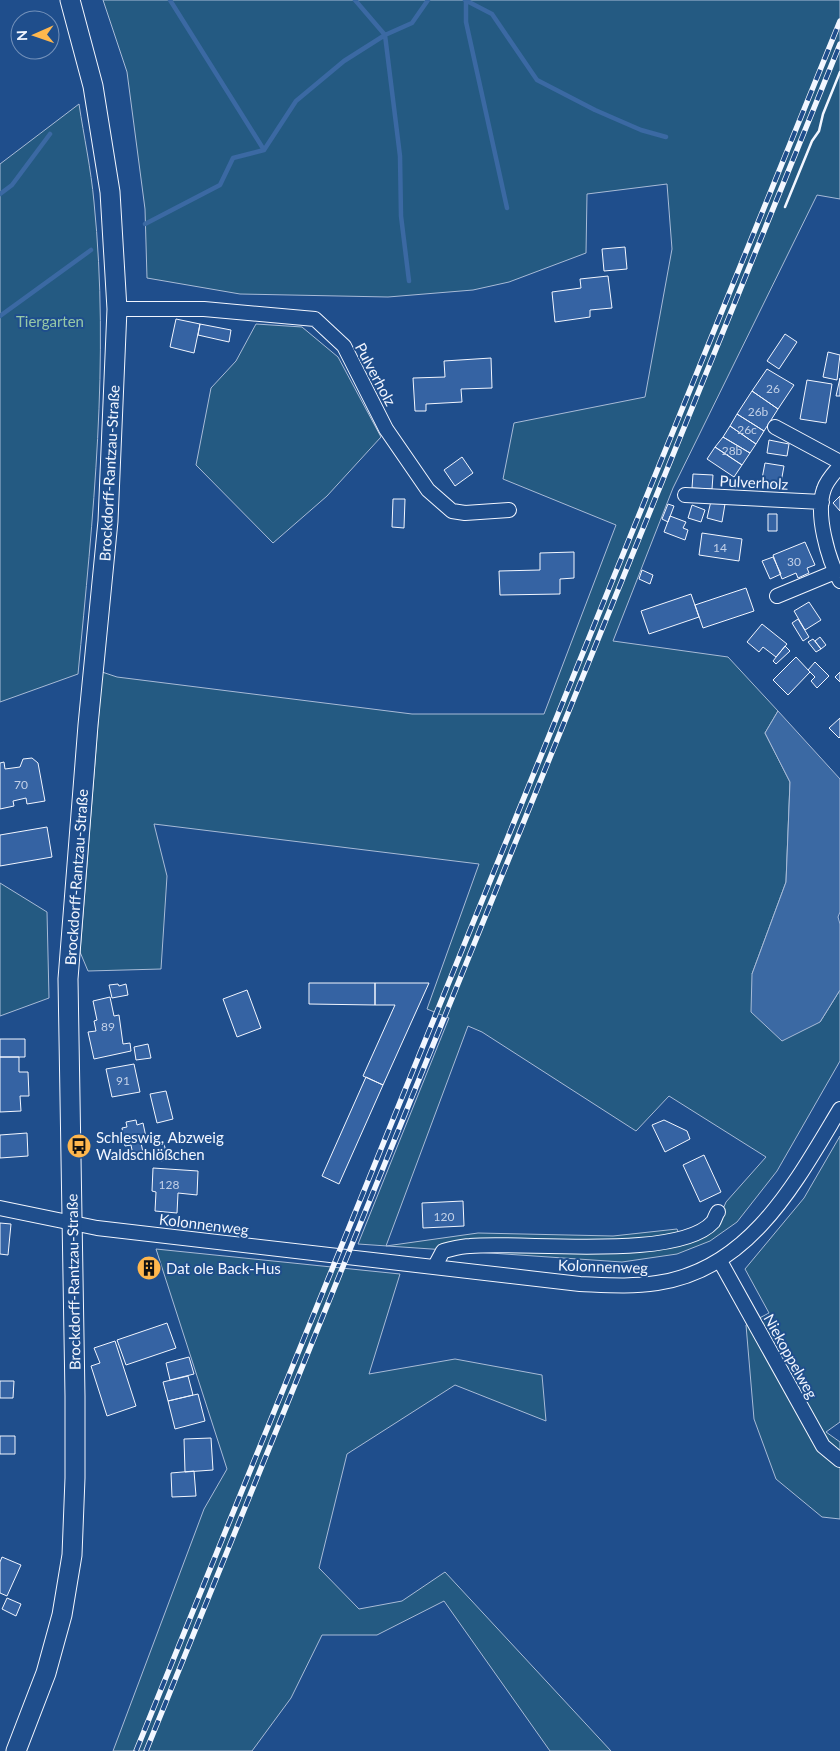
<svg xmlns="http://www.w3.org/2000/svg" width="840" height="1751" font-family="Lato,sans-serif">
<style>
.green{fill:#245a82;stroke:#a8bbd7;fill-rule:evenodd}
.water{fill:#3b69a3;stroke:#a8bbd7}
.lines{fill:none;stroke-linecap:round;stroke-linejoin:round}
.stream{stroke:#3b69a3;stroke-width:4.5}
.building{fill:#3563a3;stroke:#f2f6ff}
.street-casing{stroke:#f2f6ff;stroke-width:16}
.secondary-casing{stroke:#f2f6ff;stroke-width:21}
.street{stroke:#1f4e8c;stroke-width:14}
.secondary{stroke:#1f4e8c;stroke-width:19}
.rail-casing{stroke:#f2f6ff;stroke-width:5.5}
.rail{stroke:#1f4e8c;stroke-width:4;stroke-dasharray:11;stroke-linecap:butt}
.wall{stroke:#f2f6ff;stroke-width:2.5}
.labels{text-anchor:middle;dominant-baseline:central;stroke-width:4;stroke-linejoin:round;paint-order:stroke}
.number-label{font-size:12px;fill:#c3d1e8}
.park-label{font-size:15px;fill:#97c8a6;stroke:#1f4e8c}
.street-label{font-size:15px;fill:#f2f6ff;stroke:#1f4e8c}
.poi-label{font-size:15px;fill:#f2f6ff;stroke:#1f4e8c;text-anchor:start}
</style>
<rect width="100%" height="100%" fill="#1f4e8c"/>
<path class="green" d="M103,0H840V199L817,195L673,488L613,641L728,657L778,711L765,733L790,782L786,882L752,974L820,1022L840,990V1061L777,1171L737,1222L710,1241L677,1254L622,1262L358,1244L449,1018L427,1009L479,864L154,824L167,876L161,969L88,971L80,952L102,672L117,677L412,714H544L616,525L503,479L514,423L645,397L672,249L667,184L587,194L586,253L509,282L473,290L388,297L240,294L147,278L145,209L127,72ZM468,1026L482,1032L636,1131L669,1096L766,1157L726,1202L718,1221L682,1241L677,1229L613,1236L478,1233L386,1246Z
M79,104C84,137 91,169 94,202C110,360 93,517 78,674L0,702V164Z
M256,324L302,327L338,357L381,437L327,496L273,543L196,465L211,388L236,361Z
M0,883L47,912L49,998L0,1016Z
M840,1136V1422L826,1432L840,1442V1519L822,1517L776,1479L754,1419L746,1325L769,1313L745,1269L804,1198Z
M156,1249L400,1274L369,1374L455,1359L542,1375L546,1421L455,1385L347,1454L319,1568L359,1609L402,1601L445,1572L611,1751H550L444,1601L377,1635H322L291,1698L252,1751H113L204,1509L227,1469Z"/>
<path class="water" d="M778,711L840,779V912L838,917L840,924V990L820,1022L782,1041L751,1012L752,974L786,882L790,782L765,733Z"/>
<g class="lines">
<path class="stream" d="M170,0L264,150
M355,0L385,35L400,156L401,216L409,281
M465,0L492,14L537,80L595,110L641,130L666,137
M466,1V22L507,208
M0,194L12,185L50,134
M145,224L220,185L233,158L264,150L296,101L344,61L385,35L412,23L428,0
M0,316L91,250"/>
</g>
<path class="building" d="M625,247L627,269L604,271L602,249Z
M608,276L612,308L590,310V317L555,322L552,292L581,288L580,279Z
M176,319L200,324L194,353L170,347Z
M200,324L231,330L229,342L198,335Z
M785,334L797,342L779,369L767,361Z
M828,352L840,355L837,380L823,377Z
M491,358L492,388L461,389L462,402L426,404V411H415L413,378L445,377L444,361Z
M767,369L794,385L778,409L752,391Z
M840,378V396H836Z
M807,380L832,384L826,423L800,419Z
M752,391L778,409L764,431L737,414Z
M737,414L764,431L756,444L730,426Z
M730,426L756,444L750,453L723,437Z
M723,437L750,453L742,465L715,447Z
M769,440L789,444L787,456L767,453Z
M715,447L742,465L734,477L707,459Z
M462,457L473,473L455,486L444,470Z
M765,463L784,466L780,488L761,484Z
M693,474L713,475L712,489L692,488Z
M840,496V511L833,503Z
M393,499H405L404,528L392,527Z
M711,501L725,504L722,522L707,518Z
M668,504L674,506L668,522L662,519Z
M692,505L705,510L701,522L688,518Z
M768,514H777V531H768Z
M670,516L686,522L683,528L688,530L685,540L664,532Z
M702,533L742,539L739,561L699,555Z
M805,542L815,565L807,568L809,573L798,578L796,573L782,579L773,555Z
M574,552V578L560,579V594L500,595L499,571L540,570V553Z
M773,557L781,574L770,579L762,561Z
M642,570L653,575L650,584L639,579Z
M746,588L754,611L703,628L695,605Z
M691,594L699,617L649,634L641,611Z
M809,602L821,620L805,630L794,611Z
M798,619L809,637L803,641L792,623Z
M762,624L787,644L776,657L763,647L759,652L747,642Z
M820,637L826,645L821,649L815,641Z
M813,639L821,649L816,652L808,642Z
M785,646L790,651L776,664L773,661Z
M796,657L810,672L788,695L773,680Z
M815,662L829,676L817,688L811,681L815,677L808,670Z
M840,672V682L835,677Z
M840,718V737L839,738L829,728Z
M32,758L38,763L45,801L27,804L26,798L13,801L14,806L0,809V763L4,762L5,769L20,767L23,759Z
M47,827L52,857L0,866V835Z
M309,983H375V1005L309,1004Z
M375,983H429L383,1085L363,1076L395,1005H375Z
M118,984L119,986L126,984L128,995L112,998L109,985Z
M247,990L261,1028L237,1037L223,999Z
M110,997L114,1016L119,1015L123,1044L130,1043L131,1051L94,1059L88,1032L96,1031L94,1021L97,1020L93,1001Z
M0,1039H25V1057H0Z
M148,1044L151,1058L136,1060L134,1047Z
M0,1057H19V1072H28L29,1096H20L21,1111L0,1112Z
M134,1064L140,1092L112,1097L106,1069Z
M366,1077L383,1085L339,1184L322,1176Z
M166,1091L173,1119L157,1123L150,1094Z
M136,1120L137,1125L143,1123L147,1142L141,1143L143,1152L133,1155L131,1145L125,1146L122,1128L127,1127L126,1122Z
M664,1120L687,1131L690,1139L665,1152L652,1125Z
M27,1133L28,1156L0,1158V1135Z
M164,1144L168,1159L161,1161L157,1146Z
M704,1155L721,1192L700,1202L683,1165Z
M153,1168L198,1171L197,1195L178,1193L177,1213L155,1211L156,1192L152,1191Z
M463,1201L464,1226L423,1228L422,1203Z
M0,1223L11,1224L8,1255L0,1254Z
M149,1259L158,1271L149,1278L140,1266Z
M167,1323L176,1348L126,1365L117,1340Z
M115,1341L136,1406L107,1416L91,1366L100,1363L94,1348Z
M189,1357L194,1374L170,1380L166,1363Z
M188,1376L193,1395L168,1401L163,1382Z
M0,1381H14L13,1398H0Z
M198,1394L205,1421L175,1429L168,1401Z
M0,1436H15V1454H0Z
M211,1438L213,1470L185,1472L184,1439Z
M194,1471L196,1496L172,1497L171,1473Z
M2,1557L21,1565L7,1596L0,1593V1562Z
M7,1598L21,1604L16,1616L2,1609Z"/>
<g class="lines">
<defs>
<path id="street" d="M117,309H204L315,319L344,346L386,429L428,490L452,511L465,513L509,510
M775,427L840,462
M840,466C834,473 827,480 824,489C815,514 828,559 840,581
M685,495L822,502
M777,596L835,572
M0,1208L97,1228L580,1284C606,1285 631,1287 657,1283C750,1270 796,1182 840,1109
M720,1261L823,1446L840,1460
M435,1266L443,1251C452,1249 461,1246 470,1246C522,1241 678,1261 713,1222C715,1219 716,1214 718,1212"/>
<path id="secondary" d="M16,1751L46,1673L62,1615L72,1555L75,1478V1396L68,979L88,725L108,521L117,309L110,192L93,86L70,0"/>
</defs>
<use href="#street" class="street-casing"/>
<use href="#secondary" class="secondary-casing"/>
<use href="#street" class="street"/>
<use href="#secondary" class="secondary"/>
<defs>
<path id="rail" d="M136,1751L840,21
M146,1751L840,44"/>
</defs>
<use href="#rail" class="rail-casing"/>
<use href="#rail" class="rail"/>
<path class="wall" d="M785,207L812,141L819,131L823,114L840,72"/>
</g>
<defs>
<symbol id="bus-disc" viewBox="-11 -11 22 22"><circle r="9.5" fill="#ffb74d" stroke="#1f4e8c"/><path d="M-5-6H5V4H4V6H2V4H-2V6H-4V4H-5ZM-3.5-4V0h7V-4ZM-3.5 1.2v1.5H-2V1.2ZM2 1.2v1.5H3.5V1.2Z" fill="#111"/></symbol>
<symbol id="building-disc" viewBox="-11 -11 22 22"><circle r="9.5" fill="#ffb74d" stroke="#1f4e8c"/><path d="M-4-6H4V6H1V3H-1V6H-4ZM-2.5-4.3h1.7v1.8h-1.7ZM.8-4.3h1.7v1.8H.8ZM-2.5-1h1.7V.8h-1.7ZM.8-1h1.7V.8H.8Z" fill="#111"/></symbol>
</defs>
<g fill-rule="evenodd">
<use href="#bus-disc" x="65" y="1132" width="28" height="28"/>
<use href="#building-disc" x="135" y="1254" width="28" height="28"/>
</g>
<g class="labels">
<g class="number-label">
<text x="773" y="388">26</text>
<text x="758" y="411">26b</text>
<text x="747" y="429">26c</text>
<text x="732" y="450">28b</text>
<text x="720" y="547">14</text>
<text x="794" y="561">30</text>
<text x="21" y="784">70</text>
<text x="108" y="1026">89</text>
<text x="123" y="1080">91</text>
<text x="169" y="1184">128</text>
<text x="444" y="1216">120</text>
</g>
<g class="park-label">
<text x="50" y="321">Tiergarten</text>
</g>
<g class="street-label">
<text transform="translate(376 374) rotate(62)">Pulverholz</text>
<text transform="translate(109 473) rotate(-87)">Brockdorff-Rantzau-Straße</text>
<text transform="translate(754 482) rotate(3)">Pulverholz</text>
<text transform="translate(76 877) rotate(-86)">Brockdorff-Rantzau-Straße</text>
<text transform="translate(204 1224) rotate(7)">Kolonnenweg</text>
<text transform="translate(603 1266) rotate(2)">Kolonnenweg</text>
<text transform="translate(73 1282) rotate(-91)">Brockdorff-Rantzau-Straße</text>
<text transform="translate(791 1356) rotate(61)">Niekoppelweg</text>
</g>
<g class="poi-label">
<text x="96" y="1137">Schleswig, Abzweig<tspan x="96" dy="17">Waldschlößchen</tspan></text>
<text x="166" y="1268">Dat ole Back-Hus</text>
</g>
</g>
<g transform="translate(35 35) rotate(268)"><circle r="24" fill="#1f4e8c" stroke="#7391ba"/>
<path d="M0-4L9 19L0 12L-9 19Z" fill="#ffb74d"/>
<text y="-8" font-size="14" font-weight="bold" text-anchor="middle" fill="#f2f6ff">N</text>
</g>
</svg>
